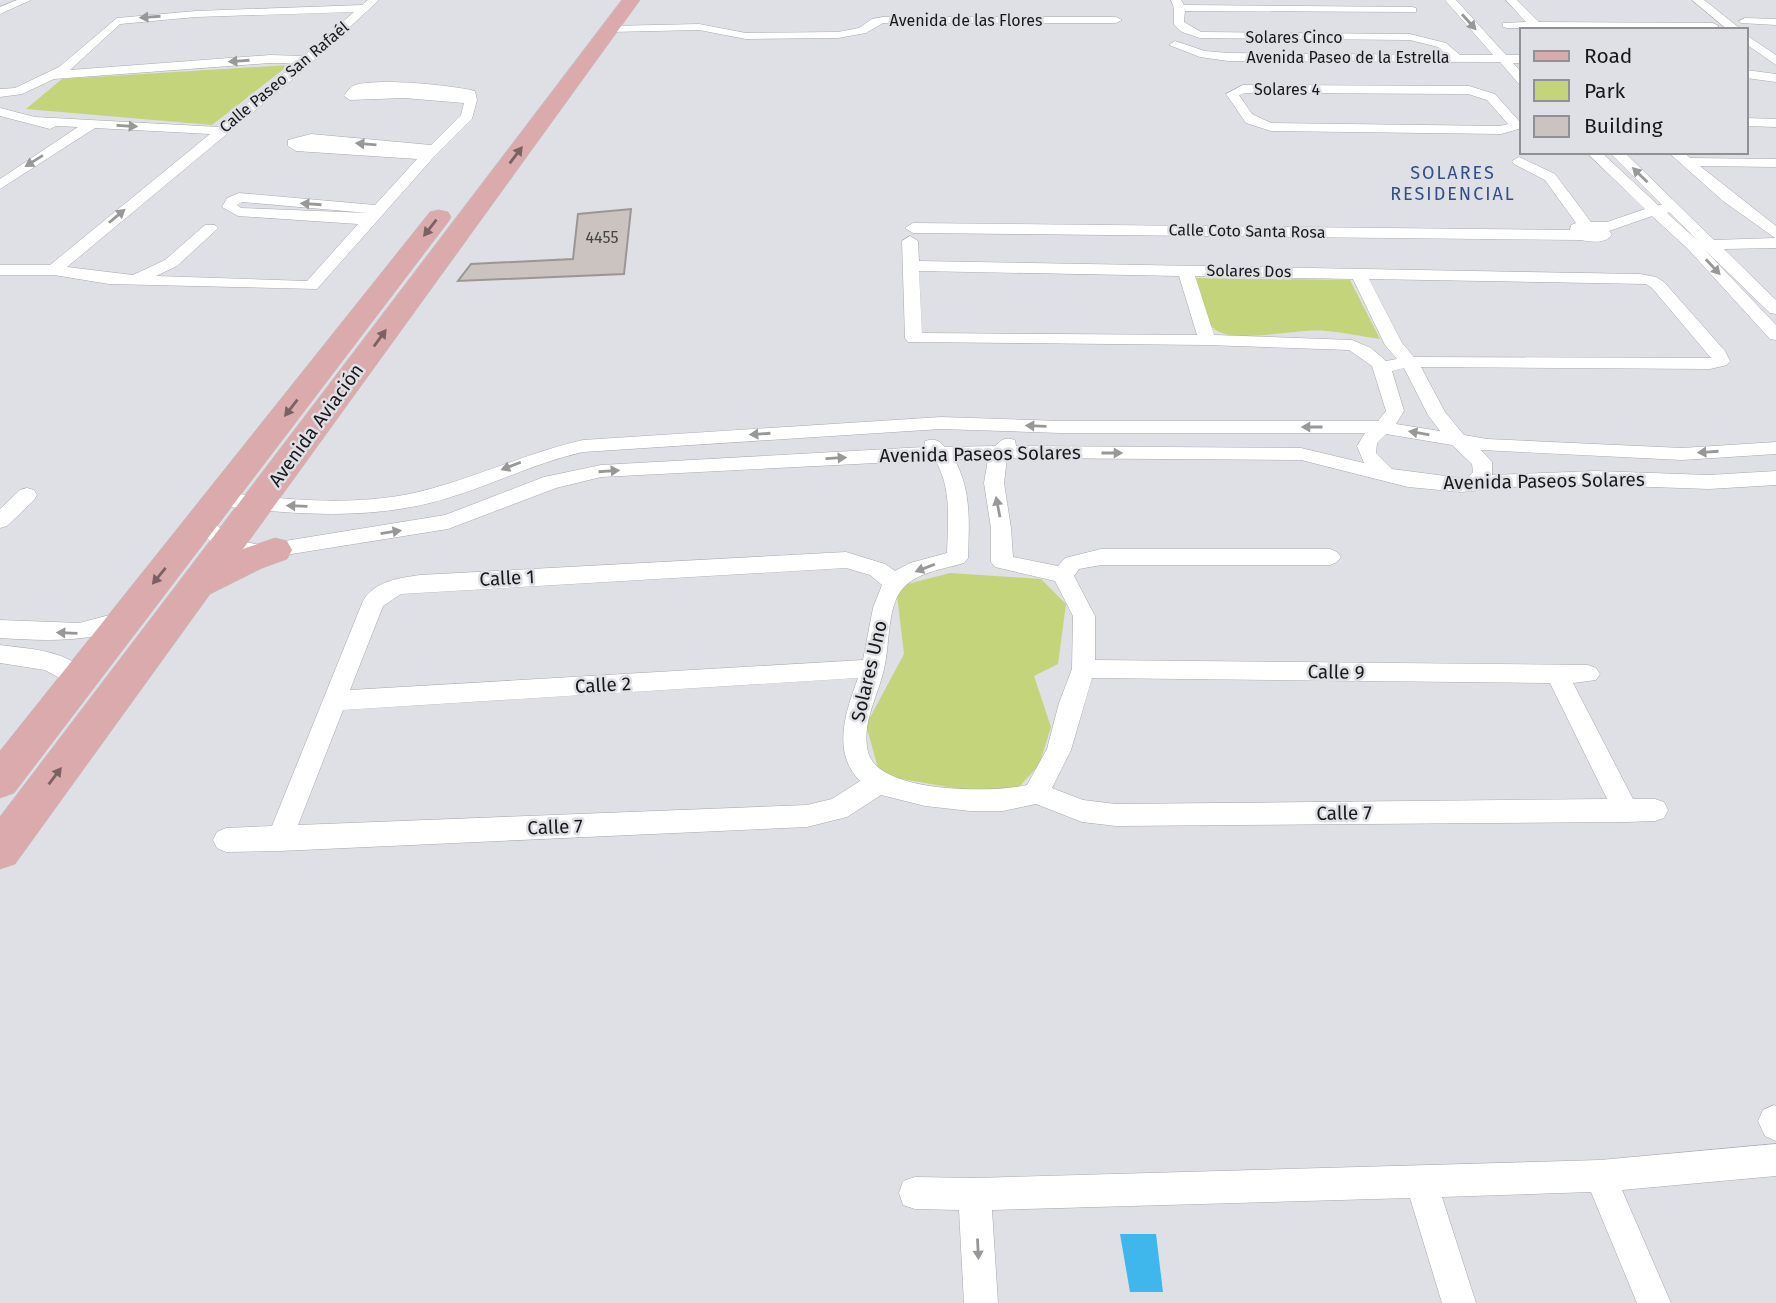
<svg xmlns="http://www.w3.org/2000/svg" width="1776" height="1303" font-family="'Fira Sans',sans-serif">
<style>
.green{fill:#c3d47a}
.water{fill:#40b7ec}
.building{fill:#cac3bf;stroke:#9c9692;stroke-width:2}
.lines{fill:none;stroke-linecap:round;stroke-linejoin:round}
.street-casing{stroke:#a7a8ae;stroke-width:1}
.primary-casing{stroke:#bfbfbf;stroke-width:1}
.street{fill:#fff;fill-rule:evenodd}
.primary{fill:#daaaac;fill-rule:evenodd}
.oneway{fill:#989898}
.oneway2{fill:#7a6264}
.labels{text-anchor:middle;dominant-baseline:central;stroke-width:5;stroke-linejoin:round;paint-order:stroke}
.far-street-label{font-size:16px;fill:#19191b;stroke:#dfdfe6}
.number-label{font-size:16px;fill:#454444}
.far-neighbourhood-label{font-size:18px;letter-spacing:2px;fill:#315088;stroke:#dfdfe6}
.street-label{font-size:19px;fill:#19191b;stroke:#dfdfe6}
</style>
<rect width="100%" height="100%" fill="#dfdfe6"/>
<path class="green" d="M289,65L212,125L26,109L62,79Z
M1196,278L1350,280L1380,339C1363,337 1344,332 1326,331C1298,328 1247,342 1222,333C1201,325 1194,298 1196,278Z
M950,573L1041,579L1066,604L1058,664L1034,676L1051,727L1039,765L1009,798L880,775L866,725L904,654L896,587Z"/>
<path class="water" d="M1120,1234H1156L1163,1292H1130Z"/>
<path class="building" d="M631,209L624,274L458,281L471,264L573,259L578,214Z"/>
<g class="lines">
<defs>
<path id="street" d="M17,0H31L0,14V7Z
M368,0H379L300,73L67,267L133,275L165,260L205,225H215L218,228L215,231L177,266L156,276L307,281L358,224L238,216L222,207L227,198L239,193L375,205L417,159L296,151L288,146V140L311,134L431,145L461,115L464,103L404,98L350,100L344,96C347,91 350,87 355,85C379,78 450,85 475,91L477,100L472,119L432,159L317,289L109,284L54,275H0V265H50L210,134L95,128L0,189V179L78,127L56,126L50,129L0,116V108L35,117L219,127L296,63H270L54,79L22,94L0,97V89L15,88L59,67L117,18L196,11L362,5ZM354,12L304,56L270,55L70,70L120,24L196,17ZM242,202L368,213L241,208L237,205Z
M1171,0H1181L1184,5L1412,7L1416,8V12L1185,11L1184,22L1201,32L1410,34L1446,43L1460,55H1493L1445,0H1456L1506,55H1522V63H1513L1522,73V84L1518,83L1500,62L1228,61L1200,57L1169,45L1175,41L1205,51L1228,53L1446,55L1438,47L1410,40L1200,38L1182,32L1174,25V8Z
M1506,0H1517L1539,22L1713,23L1719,26L1713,29L1507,28L1503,27V23L1526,22Z
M1692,0H1704L1742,30H1728Z
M883,17H1116L1122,20L1116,23H883L866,33L838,38L746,39L699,30L610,32L604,29L610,26L699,24L746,33L838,32L859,28L872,19Z
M1745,18L1776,19V25L1741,23L1739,21Z
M1746,35L1776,55V65L1746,44Z
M1746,70L1776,74V82L1746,78Z
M1243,85L1469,86L1495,94L1519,121L1522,120V128L1501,134L1271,131L1246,123L1226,94ZM1245,93L1468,94L1487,100L1508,124L1500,126L1271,123L1252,114L1239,95Z
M1746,118L1776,119V127L1746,126Z
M1586,152H1601L1658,205H1662L1609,152H1624L1714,240L1775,238L1723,201L1668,152H1684L1690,158L1776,159V167L1700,166L1776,226V248L1724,249L1776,300V314L1770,313L1705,250L1776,325V340L1770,339L1688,249L1652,216L1609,231L1612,235C1604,244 1592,242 1581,240L913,233L905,228L913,223L1570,230L1571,225L1576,223L1545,180L1514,164L1512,161L1519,157L1555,174L1591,222H1607L1645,209ZM1669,212L1698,241L1667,213Z
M910,236L918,241L919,261L1640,274L1656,277L1664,282L1725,351L1730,361L1727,365L1710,369L1421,367L1445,412L1464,435L1487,439L1682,448L1776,442V454L1682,460L1481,450L1492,462V475L1595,471L1709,475L1776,471V485L1709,489L1595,485L1524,486L1461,492L1408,487L1301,460L1007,458L1004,483L1011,528L1013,557L1058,566L1065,558L1101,549H1330L1337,552L1341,557L1337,562L1330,565H1101L1079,569L1074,576L1095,616V660L1588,665L1596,668L1600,674L1596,680L1573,683L1633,799H1655L1664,802L1668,810L1664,818L1655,821L1626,822L1116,826L1082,822L1036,804L1003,811H970L925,806L881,795L847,817L807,827L280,851L226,852L217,848L213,840L217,832L226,828L272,826L363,601C374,581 400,578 420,575L846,552L885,564L895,571L910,563L947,553C948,521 952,488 935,460L601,477L556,488L448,529L260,559L219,550L192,523L195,518H209L232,539L260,545L445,515L544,477L601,465L924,447L925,441C935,438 938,440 945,447L995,446C1002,439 1005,437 1015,440L1016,446L1301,448L1364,463L1357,446L1365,433H1061L941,429L583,452C530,464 482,490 430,503C361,520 291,514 221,506L214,504L211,499L214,494L221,492C289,500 362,508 430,489C482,475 530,452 583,440L941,417L1061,421H1378L1386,411L1372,366L1349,350L1207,345L908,342L905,338L902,241ZM919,271L1179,276L1197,335L922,333ZM1195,276L1353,279L1385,345L1397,359L1386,361L1371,348L1352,340L1214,335ZM1369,279L1646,284L1652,288L1711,358L1414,357L1402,343ZM1404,368L1428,415L1440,431L1396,424L1404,411L1392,371ZM1386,434L1452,445L1472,464L1473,472L1468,478H1461L1392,469L1376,453L1377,443ZM954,459H988L984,483L991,528V562L995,567L1055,581L1073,616L1072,669L1059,703L1047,749L1027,785C995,793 878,794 868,752C861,721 880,693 885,664C890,641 887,603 905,586C921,571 945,569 964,563L968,558C969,524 972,490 954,459ZM846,568L870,575L882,585L873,608L863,660L350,690L383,606L401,594ZM858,678C846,711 831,752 860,781L832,799L807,805L298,825L343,710ZM1092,678L1550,683L1607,799L1116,804L1083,800L1052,788L1071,750Z
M27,488L34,490L37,495L34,500L7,526L0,528V509L20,490Z
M125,611L133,613L136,619L133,625C88,643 47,641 0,638V620L79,623Z
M0,645C29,649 74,650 90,679L86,686L78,688L45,670L0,663Z
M1774,1105L1776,1106V1141L1765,1136L1758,1121L1763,1110Z
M1776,1144V1176L1622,1190L1671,1303H1637L1591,1192L1442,1197L1476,1303H1442L1410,1198L992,1210L998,1303H964L959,1210L915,1209L903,1205L899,1193L903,1181L915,1177L975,1178L1600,1160Z"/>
<path id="primary" d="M622,0H640L243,549L275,538L287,541L292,550L287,559L262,568L210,594L15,864L0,869V817Z
M439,210L448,212L451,217L448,222L14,793L0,798V751L430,212Z"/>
</defs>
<use href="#street" class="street-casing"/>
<use href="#primary" class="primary-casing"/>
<use href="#street" class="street"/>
<use href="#primary" class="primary"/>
</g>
<defs><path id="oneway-solid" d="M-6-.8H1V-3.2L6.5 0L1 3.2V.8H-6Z" transform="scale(1.75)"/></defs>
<g class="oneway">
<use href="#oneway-solid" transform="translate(150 17) rotate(176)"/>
<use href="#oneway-solid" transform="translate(1469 22) rotate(48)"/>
<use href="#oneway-solid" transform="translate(239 61) rotate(176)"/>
<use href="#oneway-solid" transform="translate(127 126) rotate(3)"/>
<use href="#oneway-solid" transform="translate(366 144) rotate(-175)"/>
<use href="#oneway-solid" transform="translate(34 161) rotate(148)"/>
<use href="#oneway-solid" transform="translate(1640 175) rotate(-136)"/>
<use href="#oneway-solid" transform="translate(311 204) rotate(-176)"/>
<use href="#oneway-solid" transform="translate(117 216) rotate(-40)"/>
<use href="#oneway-solid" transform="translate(1713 267) rotate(47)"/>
<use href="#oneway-solid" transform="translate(1036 426) rotate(-178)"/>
<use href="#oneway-solid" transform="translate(1312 427) rotate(180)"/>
<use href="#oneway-solid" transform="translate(1419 433) rotate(-170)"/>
<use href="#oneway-solid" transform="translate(760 434) rotate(176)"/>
<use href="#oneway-solid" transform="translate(1708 452) rotate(176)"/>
<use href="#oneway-solid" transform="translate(1112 453)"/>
<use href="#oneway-solid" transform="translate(836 458) rotate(-3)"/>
<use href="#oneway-solid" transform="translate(511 466) rotate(159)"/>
<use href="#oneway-solid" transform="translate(609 471) rotate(-4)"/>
<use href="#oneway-solid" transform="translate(297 506) rotate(-178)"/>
<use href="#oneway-solid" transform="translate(998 507) rotate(-101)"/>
<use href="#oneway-solid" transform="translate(391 532) rotate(-9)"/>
<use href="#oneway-solid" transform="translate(925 568) rotate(159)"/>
<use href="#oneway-solid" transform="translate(67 633) rotate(-178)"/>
<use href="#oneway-solid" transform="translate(978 1249) rotate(87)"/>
</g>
<g class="oneway2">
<use href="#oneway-solid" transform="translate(516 155) rotate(-53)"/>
<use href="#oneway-solid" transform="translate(430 228) rotate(128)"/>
<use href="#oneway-solid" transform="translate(380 338) rotate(-54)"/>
<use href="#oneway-solid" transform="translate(291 408) rotate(128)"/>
<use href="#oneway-solid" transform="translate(159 576) rotate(129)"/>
<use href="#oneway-solid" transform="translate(55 776) rotate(-53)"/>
</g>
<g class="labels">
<g class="far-street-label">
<text x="966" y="20">Avenida de las Flores</text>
<text x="1294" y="37">Solares Cinco</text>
<text x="1348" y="57">Avenida Paseo de la Estrella</text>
<text transform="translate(284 77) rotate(-40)">Calle Paseo San Rafaél</text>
<text x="1287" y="89">Solares 4</text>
<text transform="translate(1247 231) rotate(1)">Calle Coto Santa Rosa</text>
<text transform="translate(1249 271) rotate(1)">Solares Dos</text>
</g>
<g class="number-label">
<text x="602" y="237">4455</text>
</g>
<g class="far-neighbourhood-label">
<text x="1453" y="173">SOLARES<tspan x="1453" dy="21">RESIDENCIAL</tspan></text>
</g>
<g class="street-label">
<text transform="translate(316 425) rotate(-54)">Avenida Aviación</text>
<text transform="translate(980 454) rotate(-1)">Avenida Paseos Solares</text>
<text transform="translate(1544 481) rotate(-1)">Avenida Paseos Solares</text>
<text transform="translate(507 578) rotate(-3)">Calle 1</text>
<text transform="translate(869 671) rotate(-77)">Solares Uno</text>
<text transform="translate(1336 672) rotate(1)">Calle 9</text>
<text transform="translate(603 685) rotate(-3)">Calle 2</text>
<text transform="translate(1344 813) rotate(-1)">Calle 7</text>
<text transform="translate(555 827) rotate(-2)">Calle 7</text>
</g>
</g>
<rect x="1520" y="28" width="228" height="126" fill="#dfdfe6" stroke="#909095" stroke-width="2"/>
<rect x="1534" y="51" width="35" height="10" fill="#daaaac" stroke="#909095" stroke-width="2"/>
<text x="1584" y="63" font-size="21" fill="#19191b">Road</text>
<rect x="1534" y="80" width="35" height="21" fill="#c3d47a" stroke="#909095" stroke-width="2"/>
<text x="1584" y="98" font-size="21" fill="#19191b">Park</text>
<rect x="1534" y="116" width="35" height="21" fill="#cac3bf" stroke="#909095" stroke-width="2"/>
<text x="1584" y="133" font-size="21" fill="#19191b">Building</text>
</svg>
